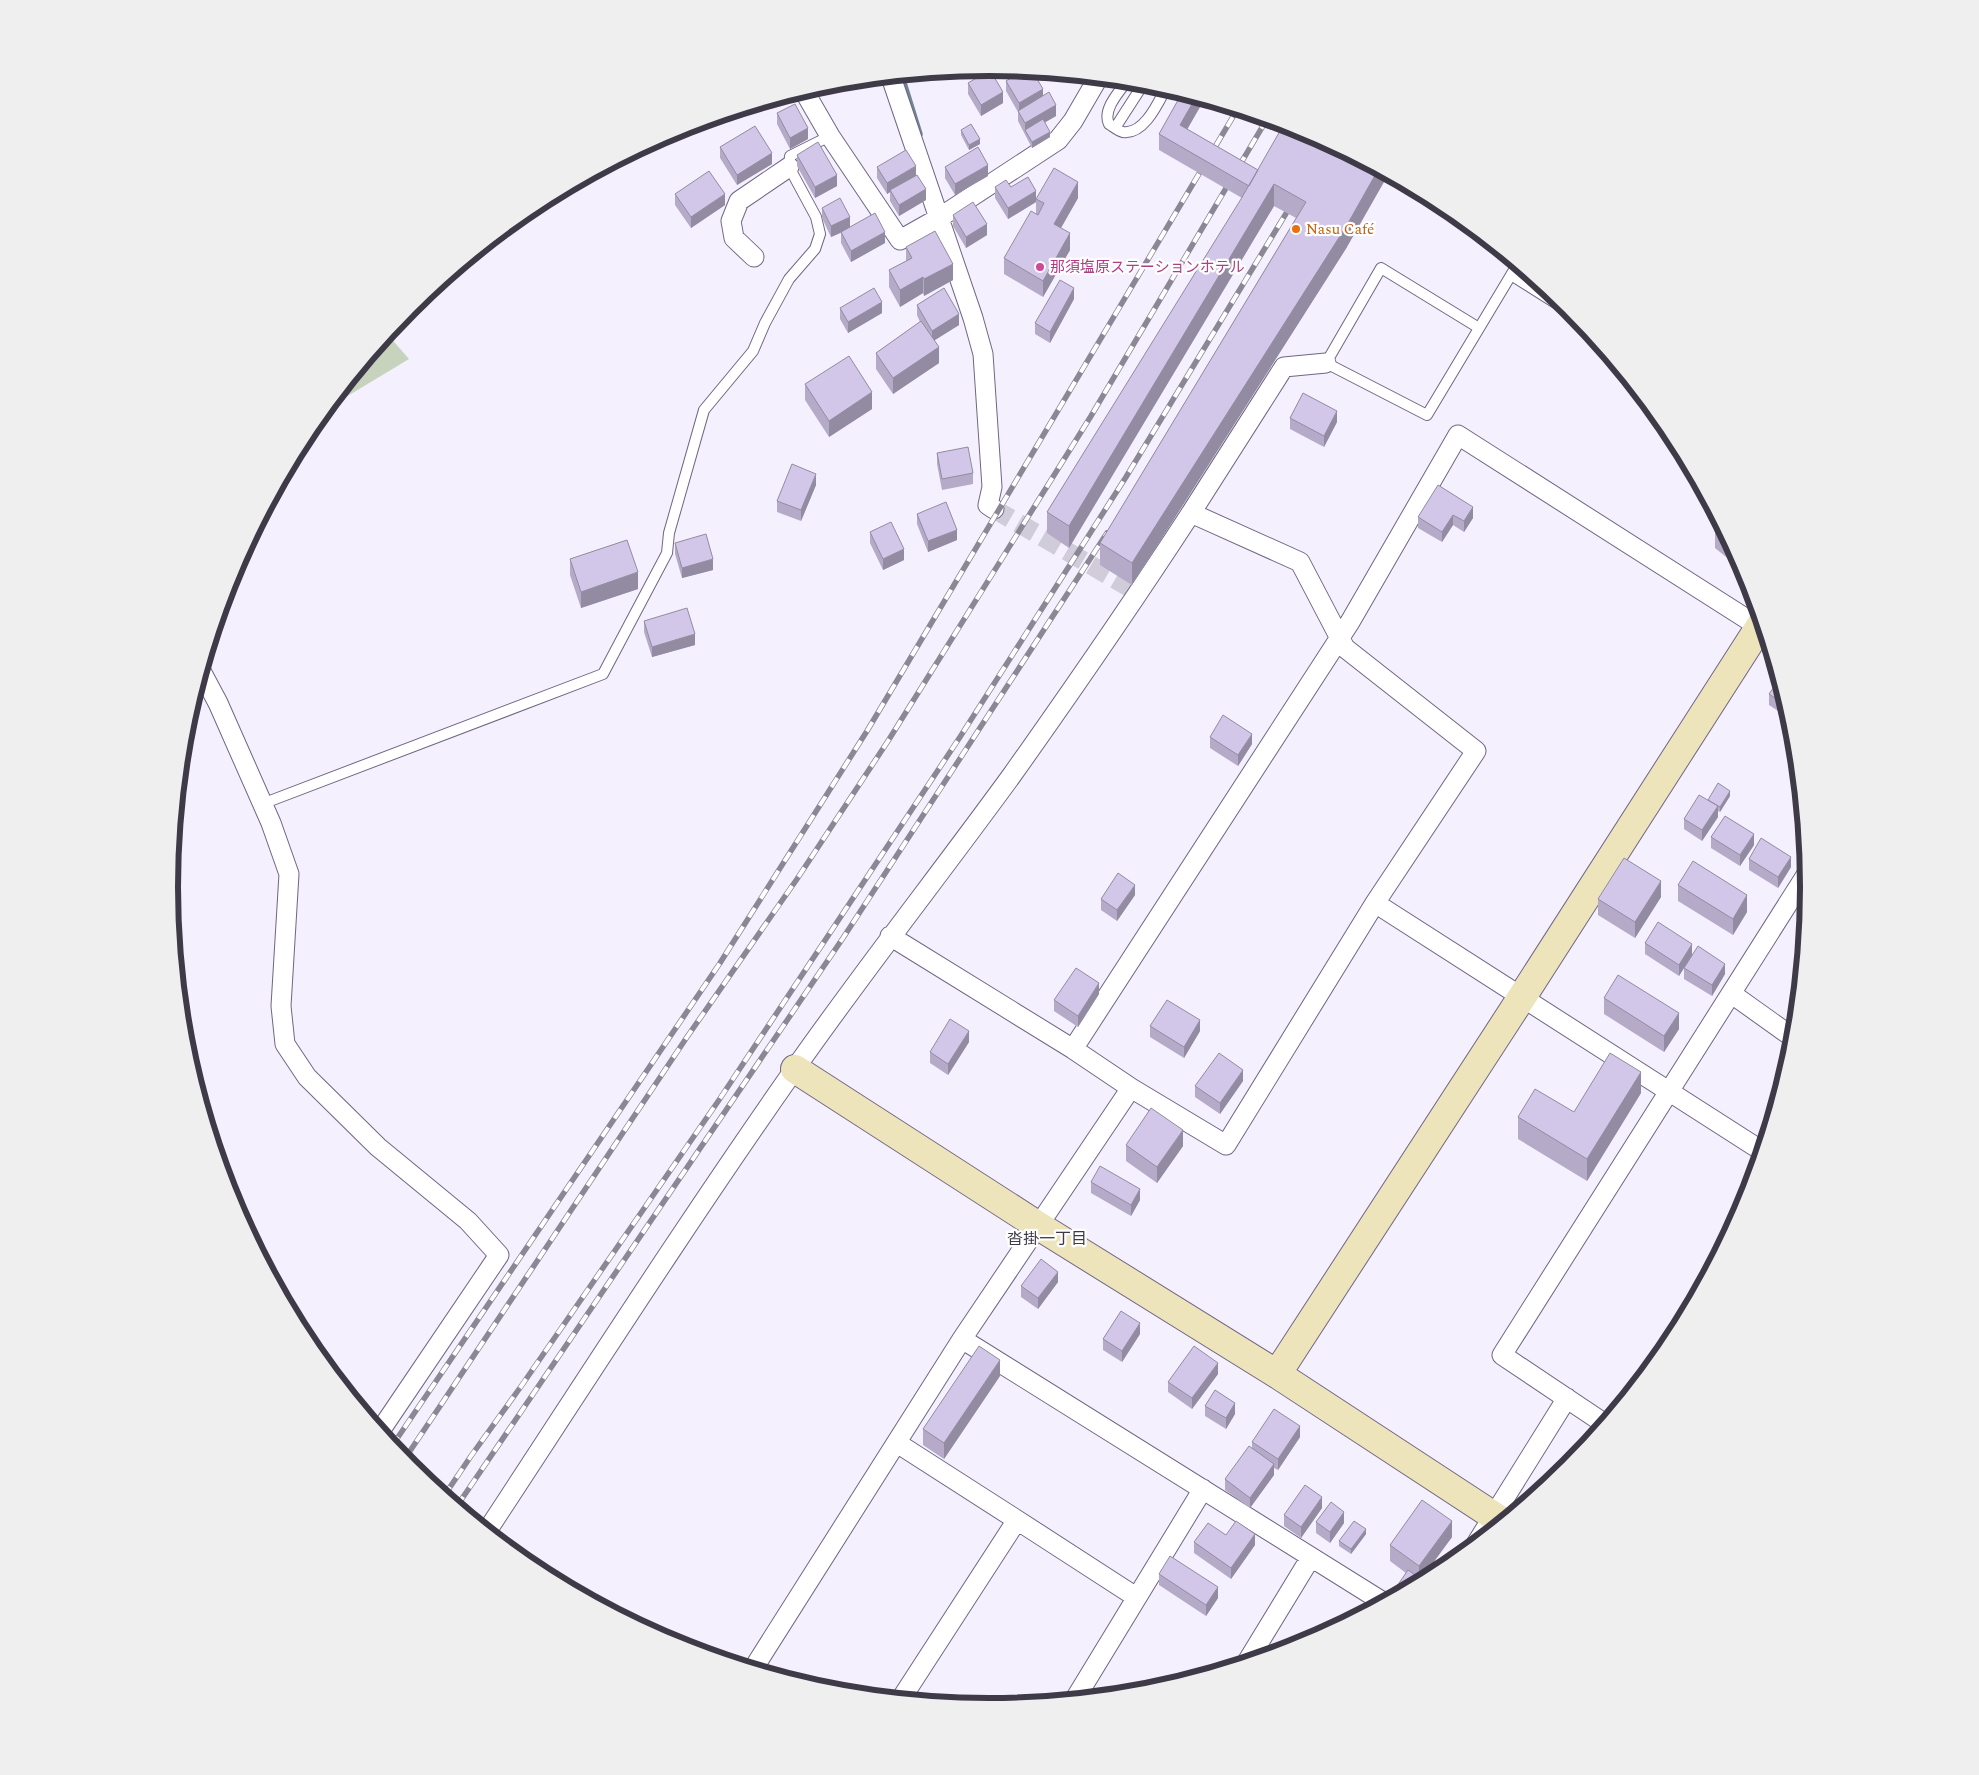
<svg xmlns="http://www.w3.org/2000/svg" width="1979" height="1775" font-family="Spectral,'Noto Sans JP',serif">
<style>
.green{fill:#c7d3bd}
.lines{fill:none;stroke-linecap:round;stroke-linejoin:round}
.stream{stroke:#708494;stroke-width:5.5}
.street-tunnel{stroke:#d0ccd9;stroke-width:19;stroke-dasharray:19 9;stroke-linecap:butt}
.lane-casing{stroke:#706683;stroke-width:12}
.street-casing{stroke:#706683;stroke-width:21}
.secondary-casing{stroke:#706683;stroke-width:30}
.lane{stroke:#fff;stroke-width:10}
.street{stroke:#fff;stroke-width:19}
.secondary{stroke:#eee4bc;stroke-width:28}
.rail-casing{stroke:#8b8794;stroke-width:5.5}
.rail{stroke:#fff;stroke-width:4;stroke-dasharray:11;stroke-linecap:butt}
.wall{fill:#b5abc8}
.shaded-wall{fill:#938ba2}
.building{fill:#d2c7e8;stroke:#938ba2}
.food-dot{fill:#e8710a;stroke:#fff;stroke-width:2}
.hotel-dot{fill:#d1479c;stroke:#fff;stroke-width:2}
.labels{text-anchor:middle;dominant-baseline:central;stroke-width:4.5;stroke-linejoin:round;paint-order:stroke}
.food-label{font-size:15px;fill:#c56008;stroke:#fff;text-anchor:start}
.hotel-label{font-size:15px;fill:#b23c85;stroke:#fff;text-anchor:start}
.neighbourhood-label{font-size:16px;fill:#3e3a47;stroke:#fff}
.rim{fill:none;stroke:#3e3a47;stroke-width:6}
</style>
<rect width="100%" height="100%" fill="#f4f0fd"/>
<path class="green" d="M388,335L409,359L326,409Z"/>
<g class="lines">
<path class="stream" d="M902,76L920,134"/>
<path class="street-tunnel" d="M994,509L1139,593"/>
<defs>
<path id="lane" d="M1127,81C1119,92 1102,110 1109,124C1114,127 1118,131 1123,132C1144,135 1158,103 1166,88
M1115,128L1144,83
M1511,275L1576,316
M1479,328L1381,268L1326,363L1427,415L1517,265
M262,804L603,674L667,553L669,533L704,410L753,351L765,323L789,279L815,249L820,234L816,217L789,167L790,156L830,136"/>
<path id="street" d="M891,77L973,318L983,354L992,487L988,505L994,509
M804,91L830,136L900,240L939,218L1058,140L1073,121L1098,78
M754,257L734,238L731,221L739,201L789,167
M1191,513L1284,367L1326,363
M202,673L218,703L271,823L289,874L281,1006L285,1044L307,1077L378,1147L468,1221L499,1255L380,1431
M1375,903L1762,1151
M1732,994L1795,1039
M1073,1049L1350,622L1458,435L1764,630
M962,1339L1383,1602
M1605,1424L1502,1355L1808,872
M897,1443L1017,1520L901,1699
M1017,1520L1136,1597
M487,1531C588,1377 688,1221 794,1070C864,970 940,874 1012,775C1073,689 1133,602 1191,513L1300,562L1345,648L1476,751L1375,903L1226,1145L1131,1088L1073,1049L890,936
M1476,1544L1567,1398
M1247,1662L1311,1557
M753,1669L962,1339L1131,1088
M1075,1699L1203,1489"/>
<path id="secondary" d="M795,1069L1037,1225L1277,1374L1503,1522
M1277,1374L1522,997L1762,623"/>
</defs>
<use href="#lane" class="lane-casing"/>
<use href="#street" class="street-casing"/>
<use href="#secondary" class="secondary-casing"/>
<use href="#lane" class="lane"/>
<use href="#street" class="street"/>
<use href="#secondary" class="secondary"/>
<defs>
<path id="rail" d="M392,1446L720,963L867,731L1237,110
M404,1460L687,1037L797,879L888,741L1091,416L1267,119
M444,1496L471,1456L522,1385L719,1100L960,737L1126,477L1293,202
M457,1506L843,938L1107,533"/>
</defs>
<use href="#rail" class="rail-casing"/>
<use href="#rail" class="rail"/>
</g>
<path class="wall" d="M1006,81L1043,96L1056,116L1045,122L1050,137L1032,148L1018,121V112L1006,91Z
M968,83L1003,103L981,116L968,94Z
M1182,93L1204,100L1187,129L1258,170L1284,124L1347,247L1132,585L1100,565V543L1296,218L1274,206L1069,548L1047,533V512L1242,198L1159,150V134Z
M777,113L808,139L790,149L777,124Z
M961,130L980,144L969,150L961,135Z
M720,147L772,164L737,185L720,158Z
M797,155L837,186L815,198L797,166Z
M877,167L916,175L926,200L899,216L890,201V191L887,194L877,178Z
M945,167L988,176L955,195L945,178Z
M995,187H1011L1036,198H1078L1061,228L1070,250L1043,297L1004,274V258L1036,214V202L1008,219L995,198Z
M675,194L725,205L691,228L675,205Z
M822,208L850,227L885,243L851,262L841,243V233L831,237L822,218Z
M953,215L987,235L966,248L953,226Z
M906,247L953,280L924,296L923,293L900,307L889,287V270L906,261Z
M1074,299L1050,343L1035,334V323Z
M917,305L959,325L934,340L939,363L893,394L876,369V353L920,322L917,315Z
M840,308L882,313L848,333L840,319Z
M805,384L872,409L829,437L805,400Z
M1290,418L1337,422L1324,447L1290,429Z
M937,453L973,473V484L942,490L937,464Z
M816,485L801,521L777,512V501Z
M1473,507V518L1464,532L1453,525L1442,542L1418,528V517Z
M917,514L957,540L928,552L917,524Z
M1721,524L1746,573L1715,548V532Z
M870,532L904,560L883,570L870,543Z
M675,543L713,570L682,578L675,554Z
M570,559L638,589L581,608L570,575Z
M644,621L695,645L652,657L644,632Z
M1779,680L1791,718L1790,719L1769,705V694Z
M1210,737L1252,744L1238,766L1210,748Z
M1730,796L1720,812L1718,811V817L1702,841L1684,829V819Z
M1711,837L1754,845L1740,866L1711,848Z
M1749,859L1791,867L1778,888L1749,870Z
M1678,885L1747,912L1733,935L1678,901Z
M1135,895L1117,921L1101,910V899Z
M1661,897L1635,938L1598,915V899Z
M1645,943L1692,955L1725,974L1712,996L1684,979V968L1679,976L1645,954Z
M1099,994L1078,1027L1054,1011V1000Z
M1604,998L1679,1029L1664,1052L1604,1014Z
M1150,1026L1200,1031L1184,1058L1150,1037Z
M969,1042L948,1075L930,1063V1052Z
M1243,1081L1220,1114L1195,1097V1086Z
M1641,1093L1587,1181L1518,1139V1117L1574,1112Z
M1126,1145L1183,1146L1157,1183L1126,1161Z
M1091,1182L1140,1200L1131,1216L1091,1193Z
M1058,1282L1038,1309L1021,1297V1286Z
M1140,1334L1122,1362L1103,1350V1339Z
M1218,1374L1192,1409L1168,1392V1382Z
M1000,1376L944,1459L923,1445V1429Z
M1205,1406L1235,1414L1226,1429L1205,1416Z
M1300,1437L1278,1470L1274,1468V1475L1250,1508L1225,1490V1479L1252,1448V1442Z
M1322,1508L1301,1538L1284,1526V1515Z
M1316,1522L1344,1523L1330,1543L1316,1533Z
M1366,1534L1351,1554L1339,1546V1541Z
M1226,1535L1255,1545L1231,1579L1194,1553V1542Z
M1452,1537L1421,1579L1424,1581L1395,1596V1589L1406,1573L1390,1561V1545Z
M1159,1574L1218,1598L1206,1616L1159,1585Z"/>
<path class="shaded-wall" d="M1043,89V100L1019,112V103Z
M1003,92V103L981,116V105Z
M1196,97L1204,100L1180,142V125Z
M1056,105V116L1027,133L1025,130V123Z
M808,128V139L790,149V138Z
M1050,132V137L1032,148V142Z
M980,139V144L969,150V145Z
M772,153V164L737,185V175Z
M988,165V176L955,195V184Z
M916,166V177L887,194V183Z
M1378,170L1388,175L1347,247L1132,585V563Z
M837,175V186L815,198V187Z
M1078,182V198L1054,240V224Z
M1274,184V206L1069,548V526Z
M926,189V200L899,216V205Z
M1036,191V202L1008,219V208Z
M725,194V205L691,228V217Z
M850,217V228L831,237V226Z
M987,224V235L966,248V237Z
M885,232V243L851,262V251Z
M1070,233V250L1043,297V281Z
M953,264V280L924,296V279Z
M923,277V293L900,307V290Z
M1074,288V299L1050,343V332Z
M882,302V313L848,333V322Z
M959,314V325L932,342V331Z
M939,347V363L893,394V378Z
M872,392V409L829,437V421Z
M1337,411V422L1324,447V436Z
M816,474V485L801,521V510Z
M1473,507V518L1464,532V521Z
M1453,515V525L1442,542V532Z
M957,530V540L928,552V541Z
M904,549V560L883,570V559Z
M713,559V570L682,578V568Z
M638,572V589L581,608V592Z
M695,634V645L652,657V647Z
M1252,734V744L1238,766V755Z
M1730,791V796L1720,812V807Z
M1718,806V817L1702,841V830Z
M1754,834V845L1740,866V855Z
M1791,857V867L1778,888V877Z
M1661,881V897L1635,938V922Z
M1135,885V895L1117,921V910Z
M1747,895V912L1733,935V919Z
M1692,944V955L1679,976V965Z
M1725,964V974L1712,996V985Z
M1099,983V994L1078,1027V1016Z
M1679,1013V1029L1664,1052V1036Z
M1200,1020V1031L1184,1058V1047Z
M969,1031V1042L948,1075V1064Z
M1243,1070V1081L1220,1114V1103Z
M1641,1072V1093L1587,1181V1159Z
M1183,1130V1146L1157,1183V1167Z
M1140,1189V1200L1131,1216V1205Z
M1058,1272V1282L1038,1309V1298Z
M1140,1323V1334L1122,1362V1351Z
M1000,1360V1376L944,1459V1443Z
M1218,1363V1374L1192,1409V1398Z
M1235,1403V1414L1226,1429V1418Z
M1300,1426V1437L1278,1470V1459Z
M1274,1464V1475L1250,1508V1498Z
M1322,1497V1508L1301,1538V1527Z
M1344,1512V1523L1330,1543V1532Z
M1452,1521V1537L1419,1582V1566Z
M1366,1529V1534L1351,1554V1549Z
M1255,1534V1545L1231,1579V1568Z
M1218,1587V1598L1206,1616V1605Z"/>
<path class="building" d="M990,70L1003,92L981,105L968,83Z
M1022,71L1033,72L1043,89L1019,103L1006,81Z
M1049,92L1056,105L1025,123L1018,111Z
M1182,93L1196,97L1180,125L1258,170L1249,186L1159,134Z
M795,104L808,128L790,138L777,113Z
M1043,119L1050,132L1032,142L1025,130Z
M971,124L980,139L969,145L961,130Z
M1284,124L1304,130L1378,170L1347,225L1132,563L1100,543L1306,202L1274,184L1069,526L1047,512L1241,199Z
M755,126L772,153L737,175L720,147Z
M818,142L837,175L815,187L797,155Z
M978,147L988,165L955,184L945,167Z
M906,150L916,166L887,183L877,167Z
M1054,168L1078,182L1054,224L1070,233L1043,281L1004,258L1031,211L1038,215L1044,203L1036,199Z
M709,171L725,194L691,217L675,194Z
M917,175L926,189L899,205L890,190Z
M1028,177L1036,191L1008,208L995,187L1006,180L1011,187Z
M840,198L850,217L831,226L822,208Z
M973,202L987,224L966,237L953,215Z
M875,213L885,232L851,251L841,232Z
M935,231L953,264L924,279L923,277L900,290L889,270L912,258L906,247Z
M1060,280L1074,288L1050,332L1035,323Z
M874,288L882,302L848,322L840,308Z
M944,288L959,314L932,331L917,305Z
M921,321L939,347L893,378L876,353Z
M849,356L872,392L829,421L805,384Z
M1303,393L1337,411L1324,436L1290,418Z
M968,447L973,473L942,479L937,453Z
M792,464L816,474L801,510L777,501Z
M1438,485L1473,507L1464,521L1453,515L1442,532L1418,517Z
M946,502L957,530L928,541L917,514Z
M891,522L904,549L883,559L870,532Z
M1721,524L1732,546L1715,532Z
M706,534L713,559L682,568L675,543Z
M627,540L638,572L581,592L570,559Z
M687,608L695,634L652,647L644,621Z
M1779,680L1787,706L1769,694Z
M1223,715L1252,734L1238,755L1210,737Z
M1718,783L1730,791L1720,807L1708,800Z
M1699,795L1718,806L1702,830L1684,819Z
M1725,816L1754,834L1740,855L1711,837Z
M1761,838L1791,857L1778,877L1749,859Z
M1624,858L1661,881L1635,922L1598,899Z
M1693,861L1747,895L1733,919L1678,885Z
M1118,873L1135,885L1117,910L1101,899Z
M1658,922L1692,944L1679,965L1645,943Z
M1698,946L1725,964L1712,985L1684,968Z
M1076,968L1099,983L1078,1016L1054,1000Z
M1618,975L1679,1013L1664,1036L1604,998Z
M1167,1000L1200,1020L1184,1047L1150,1026Z
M950,1019L969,1031L948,1064L930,1052Z
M1219,1053L1243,1070L1220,1103L1195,1086Z
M1610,1053L1641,1072L1587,1159L1518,1117L1535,1089L1574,1112Z
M1151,1108L1183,1130L1157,1167L1126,1145Z
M1100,1166L1140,1189L1131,1205L1091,1182Z
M1041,1259L1058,1272L1038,1298L1021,1286Z
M1121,1311L1140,1323L1122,1351L1103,1339Z
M979,1346L1000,1360L944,1443L923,1429Z
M1194,1346L1218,1363L1192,1398L1168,1382Z
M1215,1390L1235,1403L1226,1418L1205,1406Z
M1274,1409L1300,1426L1278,1459L1252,1442Z
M1249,1446L1274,1464L1250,1498L1225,1479Z
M1305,1485L1322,1497L1301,1527L1284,1515Z
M1422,1500L1452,1521L1419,1566L1390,1545Z
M1331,1502L1344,1512L1330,1532L1316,1522Z
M1236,1521L1255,1534L1231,1568L1194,1542L1208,1523L1226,1535Z
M1354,1521L1366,1529L1351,1549L1339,1541Z
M1170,1556L1218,1587L1206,1605L1159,1574Z
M1408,1570L1424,1581L1400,1593L1395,1589Z"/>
<circle class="food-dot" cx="1296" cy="229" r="5"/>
<circle class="hotel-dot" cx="1040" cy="267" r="5"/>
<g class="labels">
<g class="food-label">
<text x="1306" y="229">Nasu Café</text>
</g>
<g class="hotel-label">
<text x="1050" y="267">那須塩原ステーションホテル</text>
</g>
<g class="neighbourhood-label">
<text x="1047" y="1239">沓掛一丁目</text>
</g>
</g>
<path d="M0 0H1979V1775H0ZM178 887a811 811 0 1 1 1622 0a811 811 0 1 1-1622 0Z" fill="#f0eff0" fill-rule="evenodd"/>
<path class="rim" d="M178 887a811 811 0 1 1 1622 0a811 811 0 1 1-1622 0Z"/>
</svg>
